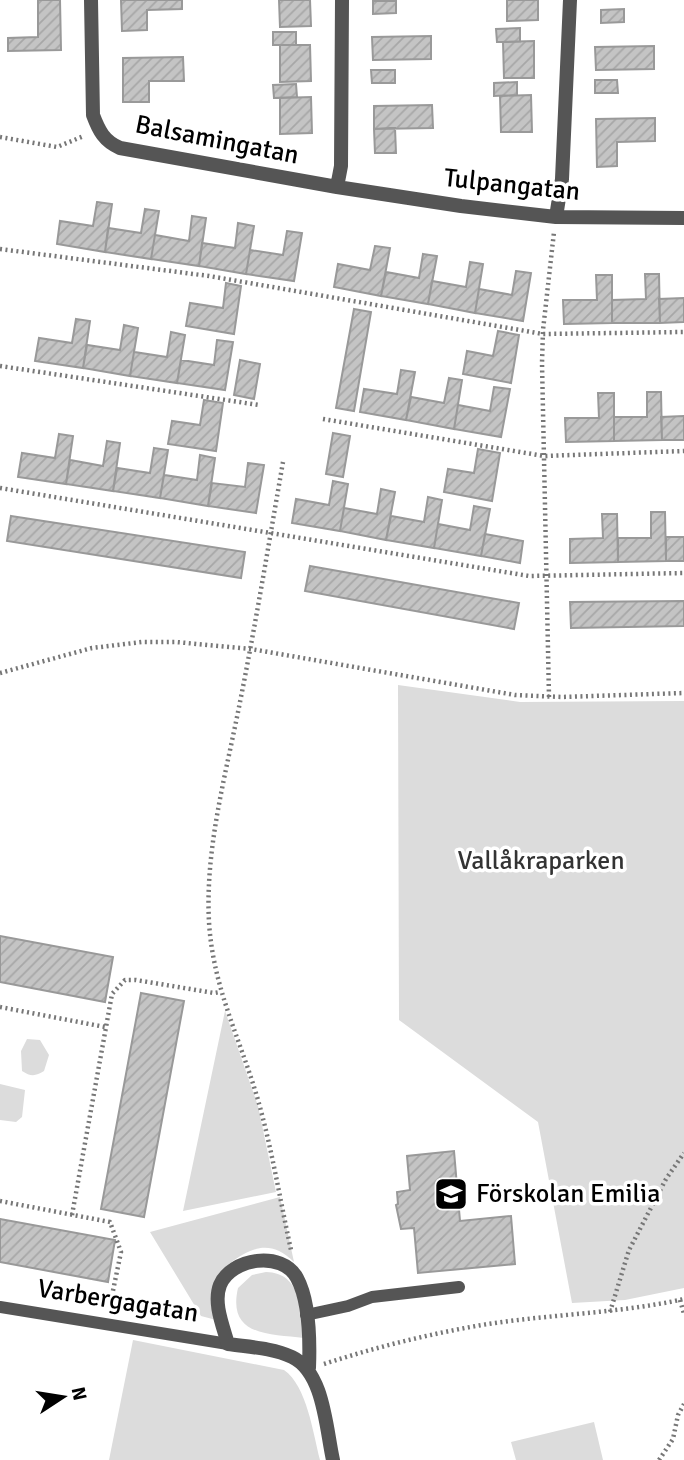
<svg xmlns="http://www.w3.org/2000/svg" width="684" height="1460" font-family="Signika,sans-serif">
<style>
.green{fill:#dcdcdc}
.building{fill:url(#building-hatch);stroke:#999;stroke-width:2}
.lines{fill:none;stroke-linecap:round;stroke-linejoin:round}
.path{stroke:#777;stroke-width:4.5;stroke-dasharray:2 3.5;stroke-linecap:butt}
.lane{stroke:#555;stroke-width:12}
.street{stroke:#555;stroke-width:14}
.labels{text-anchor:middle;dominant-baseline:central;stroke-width:7;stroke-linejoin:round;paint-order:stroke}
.street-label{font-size:26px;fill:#000;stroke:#fff}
.park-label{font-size:26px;fill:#333;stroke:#fff}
.poi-label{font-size:26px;fill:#000;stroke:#fff;text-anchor:start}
</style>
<defs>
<pattern id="building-hatch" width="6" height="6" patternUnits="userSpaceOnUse" patternTransform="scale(1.75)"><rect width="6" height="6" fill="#c4c4c4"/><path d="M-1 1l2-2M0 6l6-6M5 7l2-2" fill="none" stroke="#a7a7a7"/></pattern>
</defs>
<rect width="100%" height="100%" fill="#fff"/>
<path class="green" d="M398,685L520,702L684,701V1288L625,1300L572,1303L538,1122L399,1020Z
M225,1011L258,1106L276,1192L183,1211Z
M27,1039L40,1040L49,1055L44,1071C36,1076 31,1077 22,1071L21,1051Z
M0,1084L25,1090L22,1117L16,1122L0,1120Z
M280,1197L294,1262C271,1240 253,1246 229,1264L220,1321L201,1316L150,1232Z
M266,1272C302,1273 300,1310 304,1338C269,1334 227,1336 238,1288L252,1275Z
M133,1340L284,1370C307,1386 313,1433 320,1460H109Z
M594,1422L603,1460H516L511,1442Z"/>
<path class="building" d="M38,0H60L61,50L8,51V38L38,37Z
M121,0H182V9L147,10V30L122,31Z
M279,0H310L311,26L280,27Z
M507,0H538V20L507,21Z
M373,1H396V13L373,14Z
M624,9V22L601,23V10Z
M520,28V42H497L496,29Z
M273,32H296V45H273Z
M431,36V59L373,60L372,37Z
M534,41V78H504L503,42Z
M280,45H310L311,81L280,82Z
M654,46V69L596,70L595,47Z
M183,57L184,81H149V102H123V58Z
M371,70H395V83H372Z
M595,80H617L618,93H595Z
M517,82V95L494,96V83Z
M296,84L297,97L274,98L273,85Z
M531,95L532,132H501L500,96Z
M311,97L312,133L280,134V98Z
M432,105L433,128L374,129V106Z
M655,118V141L617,142V166L597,167L596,119Z
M395,128L396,153H375L374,129Z
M97,202L112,204L105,252L57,244L60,221L93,226Z
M145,209L159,211L151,259L105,252L108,228L141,233Z
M192,216L206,218L199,266L151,259L155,235L189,241Z
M238,223L254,226L246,274L199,266L202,243L235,248Z
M287,231L302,233L294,281L246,274L250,250L283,255Z
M375,246L390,248L381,296L334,287L338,264L370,270Z
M423,254L437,256L428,304L381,296L386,272L419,278Z
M470,262L483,264L475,313L428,304L432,281L466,287Z
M516,271L531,273L523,321L475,313L479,289L512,295Z
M645,274H659L660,323H612V300L646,299Z
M596,275H612V323L564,324L563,300H597Z
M226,283L241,286L234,334L186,326L190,303L223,308Z
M684,298V322L660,323L659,299Z
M354,309L371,312L354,411L336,408Z
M76,319L90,321L83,368L35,361L39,338L72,343Z
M124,325L138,328L130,376L83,368L87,345L120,350Z
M498,331L519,335L511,383L463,374L467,351L493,356Z
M171,332L185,335L177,383L130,376L134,352L167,357Z
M217,340L233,342L225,390L177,383L181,360L214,365Z
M240,360L260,364L254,399L234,395Z
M401,370L415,372L406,420L360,412L364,389L397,394Z
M449,378L462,380L454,429L406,420L411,397L444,403Z
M494,387L510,389L501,437L454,429L458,405L490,411Z
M647,392H661L662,440L614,441V417H647Z
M598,393H614V441L566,442L565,418H599Z
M204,400L223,403L216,451L168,444L172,421L200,425Z
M684,416V440H662L661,417Z
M333,433L350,436L343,477L326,474Z
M59,434L73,436L66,484L18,477L22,453L55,458Z
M107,441L120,443L113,491L66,484L70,460L103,466Z
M154,448L168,450L160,498L113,491L117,468L150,473Z
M478,449L500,453L492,501L444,492L448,469L474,473Z
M200,455L215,458L208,506L160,498L164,475L197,480Z
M248,463L264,465L256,513L208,506L212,483L245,487Z
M333,481L348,484L340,531L292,523L296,499L329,505Z
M381,489L395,492L386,540L340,531L344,508L377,514Z
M428,497L442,500L434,548L386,540L391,516L424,522Z
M474,506L490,509L481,556L434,548L438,524L470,530Z
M651,512H665L666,561L618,562V538H651Z
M602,514H617L618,562L570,563V539L603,538Z
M11,516L245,552L241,578L7,541Z
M485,534L523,541L520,563L481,556Z
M666,537H684V561H666Z
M310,566L519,603L514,629L305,591Z
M684,601V626L571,628L570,602Z
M0,936L113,957L105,1002L0,982Z
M141,993L184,1001L144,1217L101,1209Z
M454,1151L460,1221L511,1216L515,1264L418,1273L414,1228L401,1229L396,1205L398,1204L397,1192L410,1190L407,1156Z
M0,1219L115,1240L108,1282L0,1262Z"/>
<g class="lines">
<path class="path" d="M0,137L57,147L84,136
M0,249L209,276L543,334L684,332
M0,366L259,405
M323,419L544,456L684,451
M283,462C269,542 256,622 240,702C226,774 205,848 209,922C213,988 240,1038 258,1100C272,1149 280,1200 291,1250
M0,488L529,576L684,573
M0,673L92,648L142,642H176L251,649L515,695L562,697L684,693
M549,697L542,363L543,330L554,232
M0,1007L105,1027
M0,1201L110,1222L121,1252L109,1310
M72,1215L112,994L125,980H136L214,993L220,992
M680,1300L684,1314
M610,1312L629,1250L666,1179L684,1153
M324,1364C370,1349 417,1337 465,1328C537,1314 612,1315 684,1299
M659,1460L673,1439L678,1415L684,1404"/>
<path class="lane" d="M0,1307L228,1344
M306,1315L348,1306L372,1297L459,1287"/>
<path class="street" d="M91,0L93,115C99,131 104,141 120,148L337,187L461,206L556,217L684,218
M337,187L341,166L342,0
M556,217L562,179L570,0
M309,1368C310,1342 310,1302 297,1278C282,1250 231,1258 220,1285C213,1303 223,1326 228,1344C249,1347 273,1348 292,1357C324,1372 326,1429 333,1460"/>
</g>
<defs>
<symbol id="school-square" viewBox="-11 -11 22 22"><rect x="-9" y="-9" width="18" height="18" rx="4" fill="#000" stroke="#fff"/><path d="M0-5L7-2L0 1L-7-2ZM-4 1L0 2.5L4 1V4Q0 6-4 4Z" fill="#fff"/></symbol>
</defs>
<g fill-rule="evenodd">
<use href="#school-square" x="432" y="1175" width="38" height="38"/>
</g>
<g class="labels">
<g class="street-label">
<text transform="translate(217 140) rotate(11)">Balsamingatan</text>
<text transform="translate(512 185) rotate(6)">Tulpangatan</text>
<text transform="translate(118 1301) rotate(9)">Varbergagatan</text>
</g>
<g class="park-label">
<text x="541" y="861">Vallåkraparken</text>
</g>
<g class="poi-label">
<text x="476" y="1194">Förskolan Emilia</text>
</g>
</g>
<g transform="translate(63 1397) rotate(78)" stroke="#ffffff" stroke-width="5" paint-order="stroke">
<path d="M0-5L12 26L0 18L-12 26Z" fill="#000000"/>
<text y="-10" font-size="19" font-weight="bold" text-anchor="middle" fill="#000000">N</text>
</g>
</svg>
